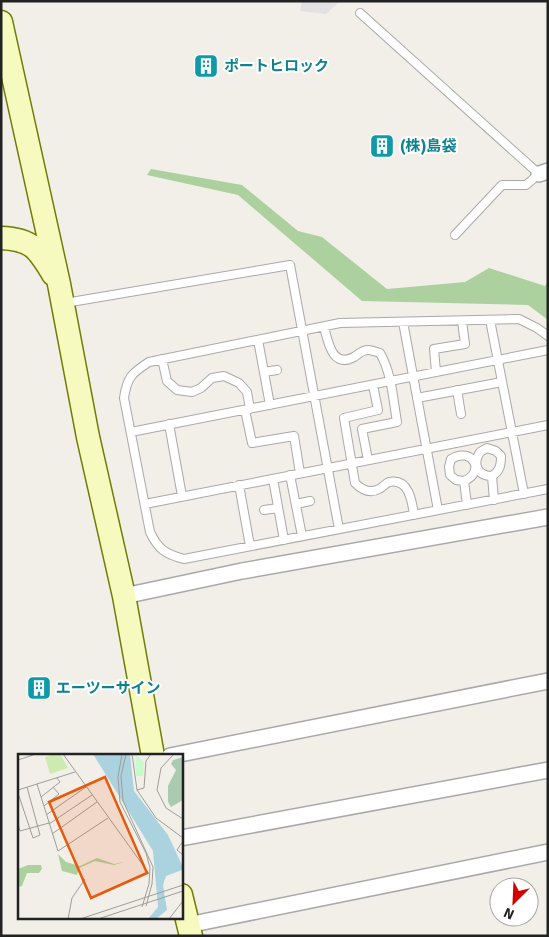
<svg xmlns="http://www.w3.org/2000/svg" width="549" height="937" font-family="Signika,'Noto Sans JP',sans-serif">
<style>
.forest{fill:#add19e}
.parking{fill:#e2e2e2}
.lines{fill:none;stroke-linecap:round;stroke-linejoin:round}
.lane-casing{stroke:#a9a9a9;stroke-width:10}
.street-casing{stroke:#a9a9a9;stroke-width:18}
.secondary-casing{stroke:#707d05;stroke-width:25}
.lane{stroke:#fff;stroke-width:8}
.street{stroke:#fff;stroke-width:15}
.secondary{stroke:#f7fabf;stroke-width:22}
.labels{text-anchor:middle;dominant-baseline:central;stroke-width:4;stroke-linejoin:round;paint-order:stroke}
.culture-label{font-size:15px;font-weight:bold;fill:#0d838f;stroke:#fff;text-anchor:start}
.inset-road{fill:none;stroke:#9f9d99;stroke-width:1}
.view{fill:#e8590c;fill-opacity:0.15;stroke:#e8590c;stroke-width:2.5}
.inset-edge{fill:none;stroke:#222;stroke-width:2.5}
</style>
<rect width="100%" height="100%" fill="#f2efe9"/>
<path class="forest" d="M151,169L242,185L298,231L322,237L387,289L465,282L489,268L545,286L548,281V320L528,305L362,301L238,195L147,175Z"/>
<path class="parking" d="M302,1H340L326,14L300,11Z"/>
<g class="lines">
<defs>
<path id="lane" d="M360,13L539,174L526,185H502L455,235
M65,303L290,265L339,529
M490,320L524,494
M403,322L438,510
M324,327C328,341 332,369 354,357C359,354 362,350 368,350C372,350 376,352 380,353C392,374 393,399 397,422L362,429L368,460
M548,336L537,328L519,319L340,323L149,362C132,373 127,377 124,398L150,532C158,549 165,554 184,559L548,489
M258,340L270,405
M162,359L167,381L177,390L192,392L201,388L212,378L224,376L239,383L247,392L250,409
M264,372L277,370
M436,372L434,349L465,344L462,321
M373,385L378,410L344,418L355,483C362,490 370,494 379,489C383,487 386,483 389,482C409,478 412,501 414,515
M457,390L461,414
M417,398L502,382
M245,410L252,443L294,436L300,473
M169,424L182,496
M131,432L548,350
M290,475L302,536
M492,476C478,476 472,465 480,452L487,448L496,451L501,456C501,465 500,471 492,476L494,500
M273,479L284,540
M464,481C486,472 473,446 451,459L449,467L450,475L456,480L464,481L467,505
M239,485L250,546
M145,504L548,425
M296,504L310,501
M264,510L278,508"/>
<path id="street" d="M539,174L548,171
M124,596L242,571L548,517
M170,756L548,681
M181,838L548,770
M188,925L548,852"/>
<path id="secondary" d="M1,22L59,284L88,437L124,596L153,756
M1,238C32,239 38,249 53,274
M181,895L191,936"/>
</defs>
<use href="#lane" class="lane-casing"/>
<use href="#street" class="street-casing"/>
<use href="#secondary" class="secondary-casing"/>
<use href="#lane" class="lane"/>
<use href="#street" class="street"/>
<use href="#secondary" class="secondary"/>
</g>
<defs>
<symbol id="building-square" viewBox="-11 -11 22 22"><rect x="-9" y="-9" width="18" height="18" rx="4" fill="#0f9aa8" stroke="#fff"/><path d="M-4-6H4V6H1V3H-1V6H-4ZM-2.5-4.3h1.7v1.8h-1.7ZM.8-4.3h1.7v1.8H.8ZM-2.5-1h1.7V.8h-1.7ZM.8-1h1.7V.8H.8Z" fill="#fff"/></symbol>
</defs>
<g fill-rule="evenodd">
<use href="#building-square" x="192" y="52" width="28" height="28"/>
<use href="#building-square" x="368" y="132" width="28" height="28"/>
<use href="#building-square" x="25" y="674" width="28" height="28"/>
</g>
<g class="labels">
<g class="culture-label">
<text x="224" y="66">ポートヒロック</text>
<text x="400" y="146">(株)島袋</text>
<text x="56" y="688">エーツーサイン</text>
</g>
</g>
<g transform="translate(18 754)">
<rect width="165" height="165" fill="#f2efe9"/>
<path d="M35,0H42L50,14L32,20L27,3Z" fill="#cdebb0"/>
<path d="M40,100L48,108L62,112L79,104L96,110L106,108L96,111L77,107L61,114L59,121L44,117ZM10,111H23L24,115L21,119H9L4,132L0,133V115Z" fill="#add19e"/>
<path d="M165,3V46L153,53L150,48V32L158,16L153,10L155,6Z" fill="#aacbaf"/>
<path d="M117,0L126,8L125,22H118Z" fill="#c8facc"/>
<path d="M75,0H112L116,37L150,81L164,111V116L148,122L145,131L149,156L138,165H130L140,153L135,97Z" fill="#aad3df"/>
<path class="inset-road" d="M45,0L132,121M104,0L100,23L102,48L128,99L132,114L131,130L124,153M108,0L103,22L105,47L135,113L134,130L128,152M114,0L119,36L138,64L165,84M156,0L143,14L139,36L148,54L165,65M0,6L18,0M19,30L40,97L90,64M0,36L57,18M119,36L126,34L128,7L133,0M0,39L15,84L22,81L9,33M23,43L42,28L39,24M26,52L41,40L35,33M28,61L68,33M0,70L2,77L31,69M31,70L74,41M34,80L79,48M165,87L159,96L165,101M50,165L54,144L67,125M62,165L165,131M80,165L165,137M151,165L165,147"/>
<path class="view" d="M87,23L129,119L73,144L31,48Z"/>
<rect width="165" height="165" class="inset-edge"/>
</g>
<rect width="549" height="937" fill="none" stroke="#222222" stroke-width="5"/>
<g transform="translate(514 902) rotate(204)"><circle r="24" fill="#ffffff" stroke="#a7a7a7"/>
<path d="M0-4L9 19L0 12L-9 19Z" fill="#d40000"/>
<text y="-8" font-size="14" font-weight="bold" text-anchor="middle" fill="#222222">N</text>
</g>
</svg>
